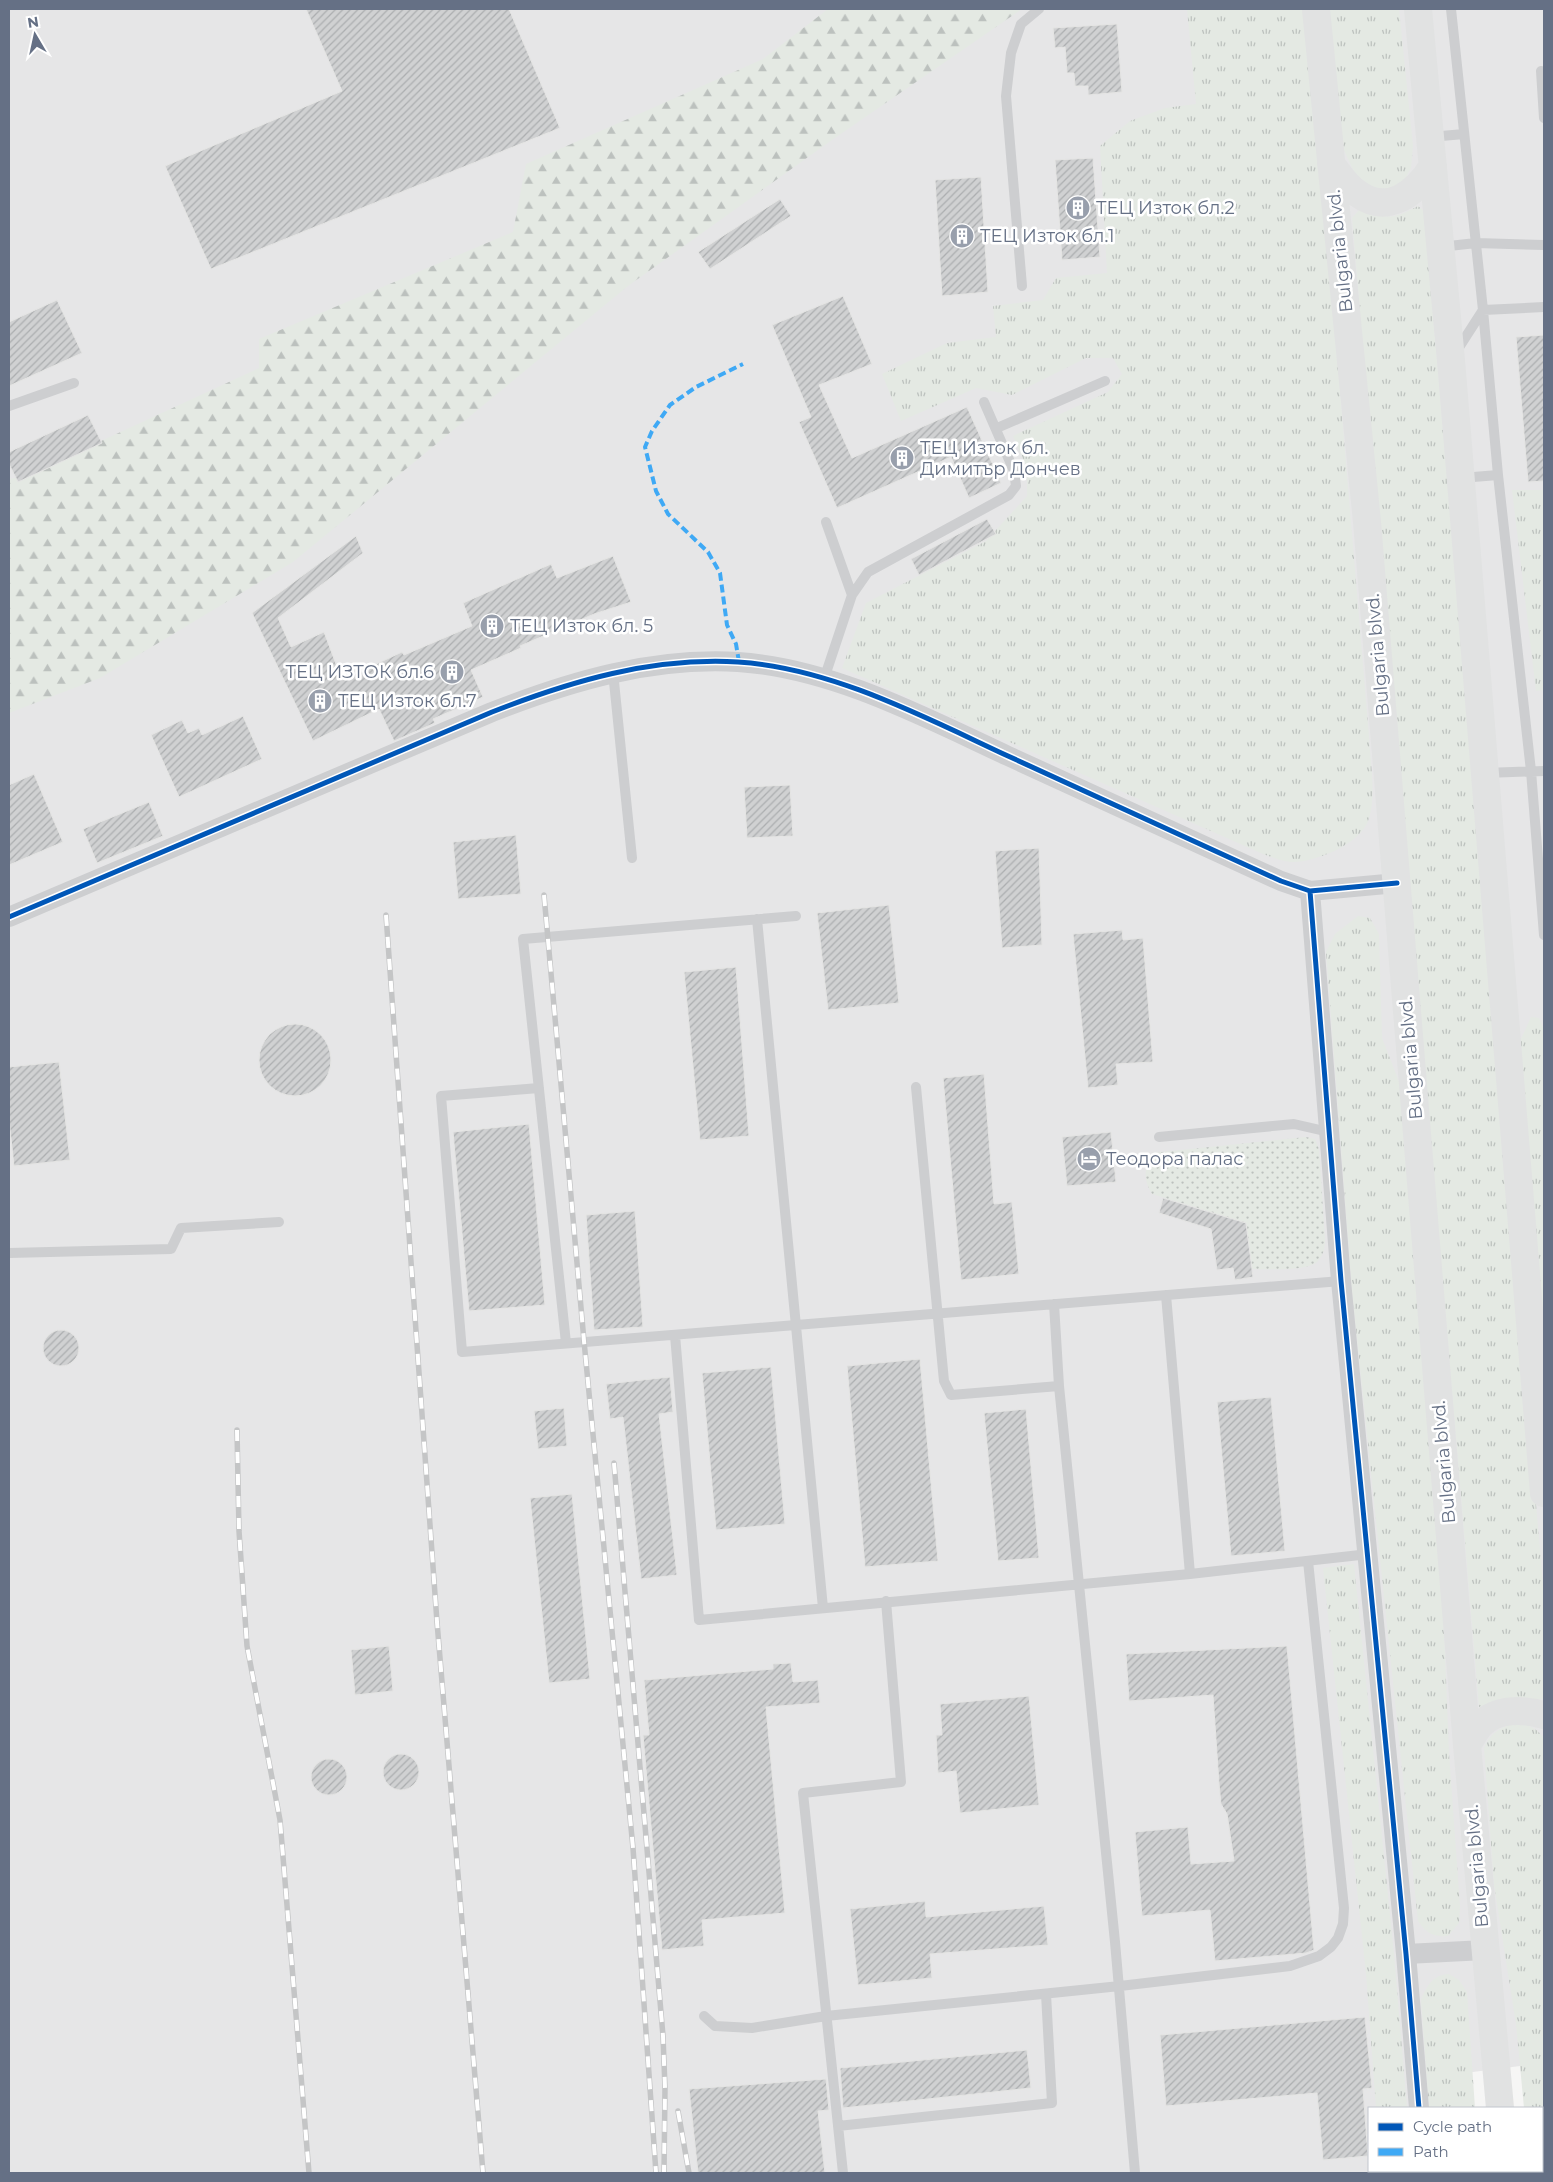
<svg xmlns="http://www.w3.org/2000/svg" width="1553" height="2182" font-family="Montserrat,sans-serif">
<style>
.built{fill:#e6e6e7}
.grass{fill:url(#grass-tufts)}
.forest{fill:url(#forest-firs)}
.park{fill:url(#park-dots)}
.building{fill:url(#building-hatch);stroke:#e5e5e4}
.lines{fill:none;stroke-linecap:round;stroke-linejoin:round}
.lane{stroke:#cdced0;stroke-width:10}
.street{stroke:#cdced0;stroke-width:20}
.highway{stroke:#e1e2e2;stroke-width:28}
.rail-casing{stroke:#c4c5c6;stroke-width:5.5}
.rail{stroke:#fff;stroke-width:4;stroke-dasharray:11;stroke-linecap:butt}
.quiet{stroke:#3fa9f5;stroke-width:4;stroke-dasharray:8 4;stroke-linecap:butt}
.cycleway-casing{stroke:#fff;stroke-width:8}
.cycleway{stroke:#0057b8;stroke-width:5}
.labels{text-anchor:middle;dominant-baseline:central;stroke-width:5;stroke-linejoin:round;paint-order:stroke}
.poi-label{font-size:18px;fill:#657085;stroke:#fff;text-anchor:start}
.street-label{font-size:18px;fill:#657085;stroke:#fff}
</style>
<defs>
<pattern id="grass-tufts" width="24" height="20" patternUnits="userSpaceOnUse" patternTransform="scale(1.25)"><rect width="24" height="20" fill="#e4e9e3"/><path d="M3 7l-1-3M5 7V3M7 7l1-3M15 17l-1-3M17 17v-4M19 17l1-3" fill="none" stroke="#bcc1be"/></pattern>
<pattern id="forest-firs" width="22" height="20" patternUnits="userSpaceOnUse" patternTransform="scale(1.25)"><rect width="22" height="20" fill="#e4e9e3"/><path d="M5 1l3.5 6h-7zM16 11l3.5 6h-7z" fill="#bcc1be"/></pattern>
<pattern id="park-dots" width="8" height="8" patternUnits="userSpaceOnUse" patternTransform="scale(1.25)"><rect width="8" height="8" fill="#e4e9e3"/><path d="M2 2h.1M6 6h.1" fill="none" stroke="#bcc1be" stroke-width="1.8" stroke-linecap="round"/></pattern>
<pattern id="building-hatch" width="6" height="6" patternUnits="userSpaceOnUse" patternTransform="scale(1.25)"><rect width="6" height="6" fill="#d0d1d2"/><path d="M-1 1l2-2M0 6l6-6M5 7l2-2" fill="none" stroke="#acaeb0"/></pattern>
</defs>
<rect width="100%" height="100%" fill="#f6f6f5"/>
<path class="built" d="M9,9H1544V2063L1449,2075L1452,2108H1369V2171H1458V2173H9Z"/>
<path class="grass" d="M1187,9H1304L1325,213L1369,736C1370,760 1377,798 1368,821C1360,844 1316,862 1293,862C1284,862 1272,857 1263,854L842,668L866,603L986,541L1027,496V468L1013,436L1108,392L1122,374L1113,358H1086L1012,395L976,388L901,421L882,374L947,343L996,337L993,306L1043,300L1056,278L1107,273L1100,146L1130,121L1165,108L1196,104Z
M1329,9H1399L1413,146L1411,168L1403,183L1386,190L1370,189L1357,178L1341,144Z
M1418,206L1424,211L1544,1596V1699L1498,1701L1479,1707L1352,218L1360,209C1385,220 1394,219 1418,206Z
M1512,490H1544V690L1536,691Z
M1358,916L1370,918L1379,934L1382,1038L1403,1092L1442,1578L1449,1753L1460,1906L1459,1923L1448,1936C1433,1937 1426,1933 1418,1921L1352,1291L1326,952L1335,934Z
M1531,1017L1539,1018L1544,1030V1335L1520,1041Z
M1354,1564L1394,1954L1407,2108H1376L1366,1974L1323,1568Z
M1515,1723C1528,1725 1537,1727 1544,1739V2170H1542V2108H1524L1516,2024L1494,1885L1484,1748C1491,1733 1499,1728 1515,1723Z
M1449,1974L1459,1980L1467,1992L1475,2108H1429L1421,2000C1427,1986 1432,1975 1449,1974Z
M1434,2171H1482V2173H1434Z"/>
<path class="forest" d="M828,9H1022L832,140L628,286L293,562L100,678L9,713V479L23,477L259,368V339L513,232L526,164L763,59Z"/>
<path class="park" d="M1306,1137L1315,1139L1319,1149L1325,1239C1325,1247 1324,1254 1318,1261C1308,1272 1267,1269 1252,1269L1246,1223L1152,1194C1143,1180 1144,1167 1152,1153Z"/>
<path class="building" d="M306,9H509L560,128L211,269L165,166L342,91Z
M1117,24L1122,92L1088,95V86H1075L1074,73H1067L1065,47L1055,48L1053,28Z
M1093,158L1100,257L1062,260L1055,160Z
M981,177L988,292L942,296L935,180Z
M780,199L791,216L710,269L698,252Z
M843,296L872,364L819,385L852,458L967,407L1001,483L969,498L951,457L837,508L799,422L811,417L772,325Z
M57,300L82,353L9,386V322Z
M1544,335V481L1528,482L1516,337Z
M88,415L102,443L18,482L9,464V452Z
M987,519L996,534L919,575L911,559Z
M356,536L363,553L278,618L291,647L324,632L342,680L402,652L404,655L472,626L463,603L551,564L557,578L613,556L631,602L594,614L520,646L521,648L471,670L483,697L433,719L435,723L394,741L379,709L313,741L252,613Z
M243,716L262,759L179,797L151,735L182,720L188,733L199,728L202,735Z
M34,774L63,842L9,865V785Z
M790,785L793,836L747,838L744,787Z
M149,802L163,836L97,863L83,829Z
M516,835L521,894L458,899L453,842Z
M1039,848L1042,945L1002,948L995,851Z
M889,905L899,1003L828,1010L817,913Z
M1122,930L1123,940L1143,938L1153,1062L1116,1064L1118,1085L1088,1088L1073,934Z
M736,967L749,1136L700,1140L684,972Z
M259 1060a36 36 0 1 1 72 0a36 36 0 1 1-72 0Z
M59,1062L70,1160L14,1166L9,1120V1067Z
M984,1074L994,1204L1012,1202L1019,1274L961,1280L943,1078Z
M529,1124L545,1305L469,1311L453,1132Z
M1111,1132L1116,1182L1067,1186L1062,1137Z
M1163,1198L1246,1223L1253,1277L1235,1280L1233,1268L1217,1270L1211,1229L1159,1213Z
M635,1211L643,1327L594,1330L586,1215Z
M43 1348a18 18 0 1 1 36 0a18 18 0 1 1-36 0Z
M920,1359L938,1561L865,1567L847,1366Z
M771,1367L785,1524L716,1530L702,1373Z
M670,1377L673,1412L659,1414L677,1575L641,1579L623,1417L610,1419L606,1384Z
M1271,1397L1285,1551L1231,1556L1217,1402Z
M564,1408L567,1446L538,1449L534,1411Z
M1026,1409L1039,1558L998,1561L984,1413Z
M572,1494L590,1679L549,1683L530,1498Z
M389,1646L393,1691L355,1695L351,1650Z
M1287,1646L1314,1950L1306,1953L1215,1961L1210,1910L1142,1916L1135,1832L1188,1827L1191,1864L1234,1861L1227,1814L1221,1804L1219,1784L1213,1695L1129,1701L1126,1654Z
M791,1663L793,1682L818,1680L820,1703L766,1707L785,1913L702,1920L704,1946L662,1950L643,1735H649L644,1680L773,1669V1664Z
M1029,1696L1039,1805L960,1813L956,1771L938,1773L936,1735H942L940,1704Z
M383 1772a18 18 0 1 1 36 0a18 18 0 1 1-36 0Z
M311 1777a18 18 0 1 1 36 0a18 18 0 1 1-36 0Z
M925,1901L926,1917L1044,1906L1048,1945L930,1954L932,1978L858,1985L850,1909Z
M1365,2017L1372,2088L1363,2089L1368,2156L1323,2160L1317,2093L1166,2106L1160,2035Z
M1027,2050L1031,2088L843,2108L840,2068Z
M826,2079L829,2110L818,2111L825,2173H698L689,2089Z"/>
<g class="lines">
<path class="lane" d="M1451,9L1483,310L1498,475L1531,771L1544,935
M1541,71L1544,118
M1430,137L1464,134
M1440,247L1476,243L1544,245
M1022,286L1006,96L1011,53L1021,24L1039,9
M1456,352L1483,310L1544,307
M9,406L74,383
M997,428L1105,381
M1461,478L1498,475
M826,522L852,595
M613,672L632,858
M824,679L852,595L868,572L1009,495L1016,486L1014,471L984,402
M1485,773L1544,771
M757,919L823,1608
M916,1087L944,1381L951,1395L1059,1386
M539,1088L441,1096L462,1352L1341,1281
M1159,1137L1294,1124L1329,1132
M9,1253L171,1249L181,1228L279,1222
M1166,1295L1190,1574
M1054,1304L1059,1386L1115,1942L1135,2173
M675,1335L699,1620L1190,1574L1369,1554
M566,1343L523,939L796,916
M704,2016L715,2026L752,2028L826,2016L1120,1986L1290,1966L1319,1956L1331,1947L1338,1938L1343,1924L1344,1908L1308,1561
M838,2126L1052,2103L1046,1994
M843,2173L803,1793L901,1782L886,1601"/>
<path class="street" d="M1310,891L1341,1281L1406,1954L1419,2108
M9,917L492,712C571,681 652,657 738,662C832,668 924,717 1008,756C1099,797 1190,839 1281,881L1310,891L1397,883
M1406,1954L1485,1950
M1424,2171V2173"/>
<path class="highway" d="M1316,9L1367,522L1467,1745L1500,2108
M1418,9L1451,360L1544,1493
M1331,164C1339,174 1346,186 1357,193C1388,216 1416,193 1433,166
M1467,1745C1471,1739 1475,1731 1480,1725C1497,1708 1523,1709 1544,1715
M1506,2171V2173
M1527,2171L1529,2173"/>
<defs>
<path id="rail" d="M544,895L584,1341L633,1848L656,2173
M386,915L437,1622L483,2173
M237,1430L239,1531L247,1646L280,1820L309,2173
M614,1463L663,2036L665,2088L664,2173
M678,2111L689,2173"/>
</defs>
<use href="#rail" class="rail-casing"/>
<use href="#rail" class="rail"/>
<path class="quiet" d="M739,662L736,644L727,625L720,573L708,552L668,514L656,491L645,447L652,431L670,405L696,387L743,364"/>
<defs>
<path id="cycleway" d="M1310,891L1341,1281L1406,1954L1419,2108
M9,917L492,712C571,681 652,657 738,662C832,668 924,717 1008,756C1099,797 1190,839 1281,881L1310,891L1397,883"/>
</defs>
<use href="#cycleway" class="cycleway-casing"/>
<use href="#cycleway" class="cycleway"/>
</g>
<defs>
<symbol id="building-disc" viewBox="-11 -11 22 22"><circle r="9.5" fill="#989fac" stroke="#fff"/><path d="M-4-6H4V6H1V3H-1V6H-4ZM-2.5-4.3h1.7v1.8h-1.7ZM.8-4.3h1.7v1.8H.8ZM-2.5-1h1.7V.8h-1.7ZM.8-1h1.7V.8H.8Z" fill="#fff"/></symbol>
<symbol id="hotel-disc" viewBox="-11 -11 22 22"><circle r="9.5" fill="#989fac" stroke="#fff"/><path d="M-6-4.5h1.5V1H6V5H4.5V3h-9V5H-6ZM-4 0a1.8 1.8 0 1 1 3.6 0ZM.5 0V-2.5h3Q6-2.5 6 0Z" fill="#fff"/></symbol>
</defs>
<g fill-rule="evenodd">
<use href="#building-disc" x="1064" y="194" width="28" height="28"/>
<use href="#building-disc" x="948" y="222" width="28" height="28"/>
<use href="#building-disc" x="888" y="444" width="28" height="28"/>
<use href="#building-disc" x="478" y="612" width="28" height="28"/>
<use href="#building-disc" x="438" y="658" width="28" height="28"/>
<use href="#building-disc" x="306" y="687" width="28" height="28"/>
<use href="#hotel-disc" x="1075" y="1145" width="28" height="28"/>
</g>
<g class="labels">
<g class="poi-label">
<text x="1096" y="208">ТЕЦ Изток бл.2</text>
<text x="980" y="236">ТЕЦ Изток бл.1</text>
<text x="920" y="448">ТЕЦ Изток бл.<tspan x="920" dy="21">Димитър Дончев</tspan></text>
<text x="510" y="626">ТЕЦ Изток бл. 5</text>
<text x="434" y="672" text-anchor="end">ТЕЦ ИЗТОК бл.6</text>
<text x="338" y="701">ТЕЦ Изток бл.7</text>
<text x="1106" y="1159">Теодора палас</text>
</g>
<g class="street-label">
<text transform="translate(1340 251) rotate(-96)">Bulgaria blvd.</text>
<text transform="translate(1378 655) rotate(-95)">Bulgaria blvd.</text>
<text transform="translate(1411 1058) rotate(-95)">Bulgaria blvd.</text>
<text transform="translate(1444 1462) rotate(-95)">Bulgaria blvd.</text>
<text transform="translate(1477 1866) rotate(-95)">Bulgaria blvd.</text>
</g>
</g>
<rect width="1553" height="2182" fill="none" stroke="#657085" stroke-width="20"/>
<rect x="1368" y="2107" width="175" height="65" fill="#ffffff" stroke="#c1c6ce"/>
<rect x="1378" y="2123" width="25" height="8" fill="#0057b8" stroke="#c1c6ce"/>
<text x="1413" y="2132" font-size="15" fill="#657085">Cycle path</text>
<rect x="1378" y="2148" width="25" height="8" fill="#3fa9f5" stroke="#c1c6ce"/>
<text x="1413" y="2157" font-size="15" fill="#657085">Path</text>
<g transform="translate(35 35) rotate(351)" stroke="#ffffff" stroke-width="4" paint-order="stroke">
<path d="M0-4L9 19L0 12L-9 19Z" fill="#657085"/>
<text y="-8" font-size="14" font-weight="bold" text-anchor="middle" fill="#657085">N</text>
</g>
</svg>
